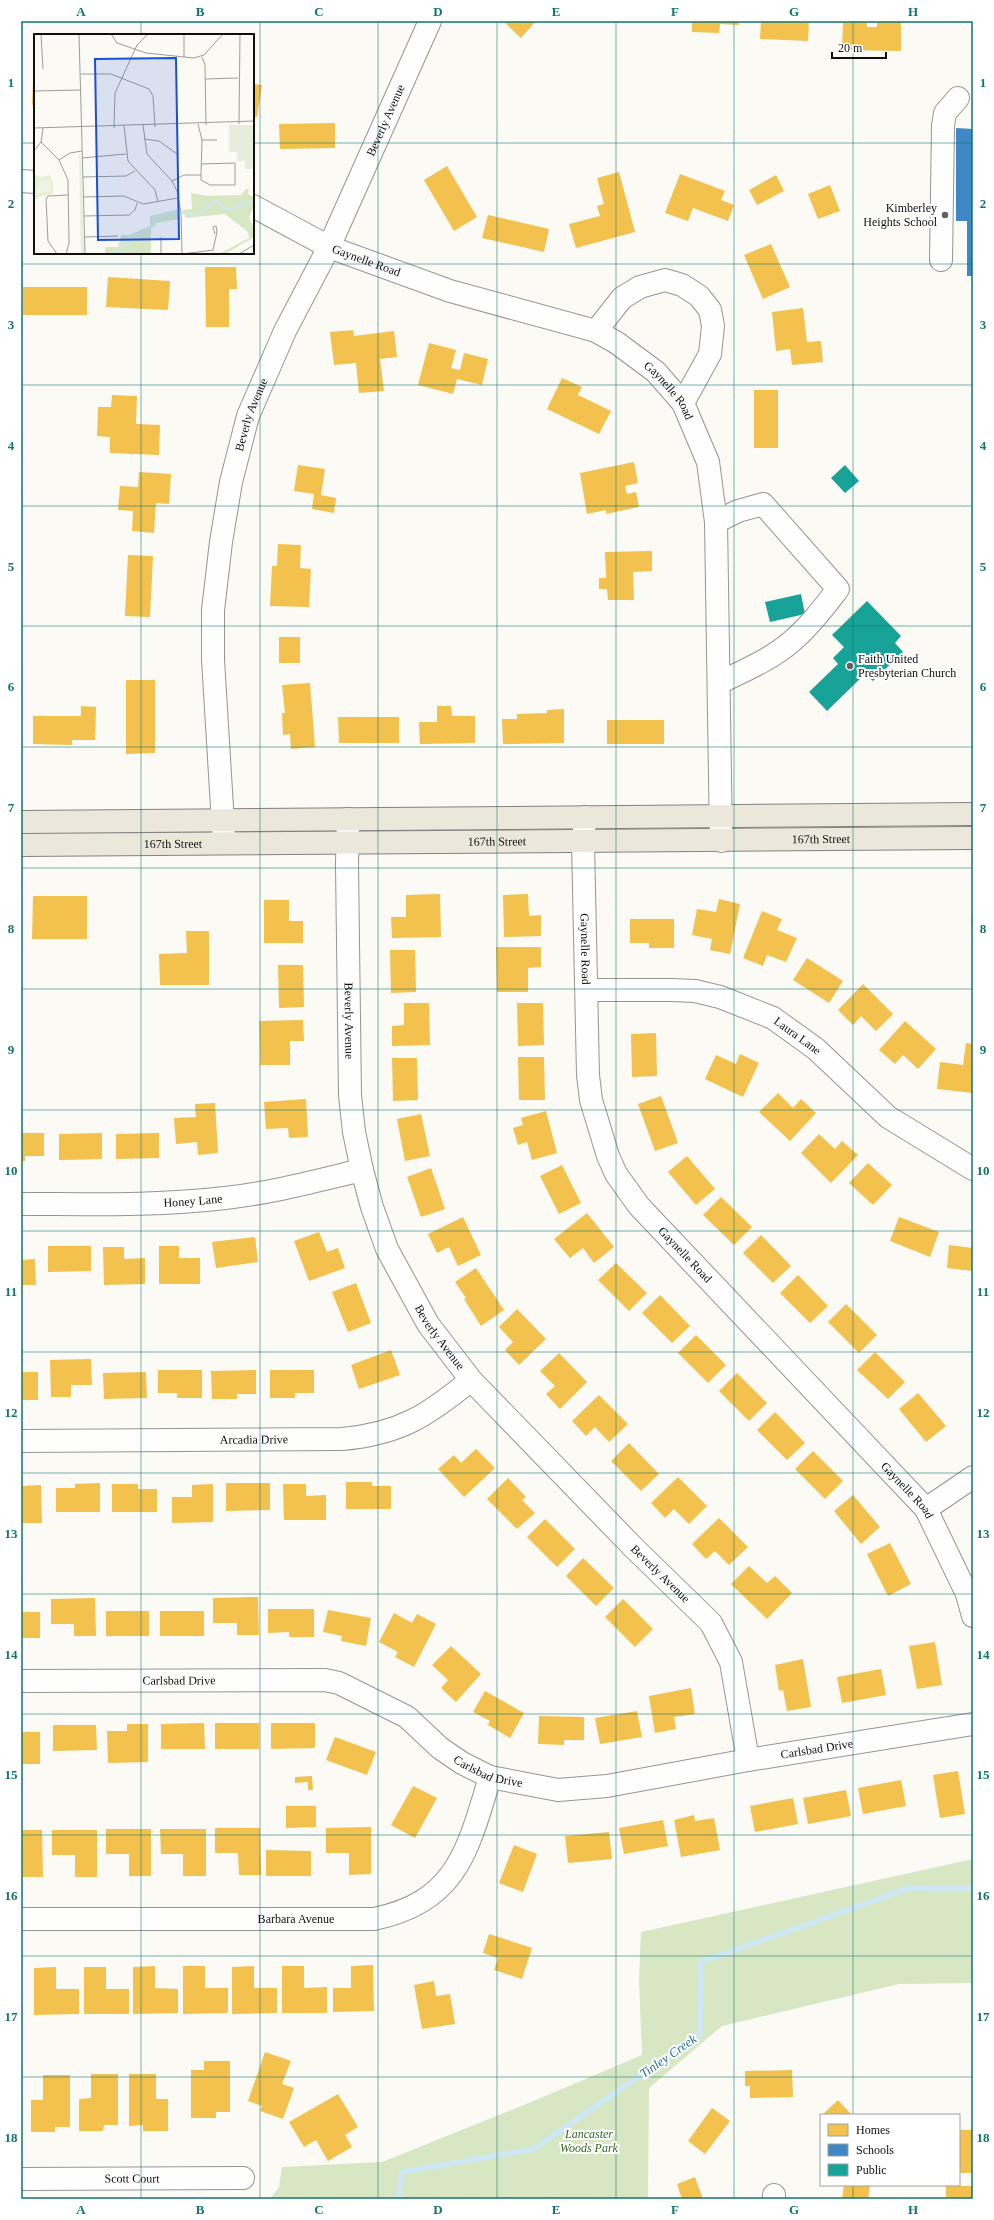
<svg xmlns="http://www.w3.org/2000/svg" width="994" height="2220" font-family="'Times New Roman',serif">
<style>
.forest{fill:#d7e7c4}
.homes{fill:#f2c14e}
.schools{fill:#3f88c5}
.public{fill:#17a398}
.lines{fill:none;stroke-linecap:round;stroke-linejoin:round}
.stream{stroke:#cde8f4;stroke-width:5.5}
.minor-casing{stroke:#959593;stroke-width:24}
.major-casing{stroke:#838280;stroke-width:24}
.minor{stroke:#fefefe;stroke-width:22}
.major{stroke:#ece7db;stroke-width:22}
.grid{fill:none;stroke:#0f766e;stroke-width:1;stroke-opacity:0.55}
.poi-dot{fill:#626160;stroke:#fff;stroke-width:1.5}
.labels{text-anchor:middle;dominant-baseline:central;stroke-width:4;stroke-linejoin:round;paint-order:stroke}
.street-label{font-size:12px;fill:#0f0f0f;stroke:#fff}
.poi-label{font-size:12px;fill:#0f0f0f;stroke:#fff;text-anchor:end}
.park-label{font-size:12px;font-style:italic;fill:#336521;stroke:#fff}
.water-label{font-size:13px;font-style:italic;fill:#1c6b9d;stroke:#fff}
.inset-river{fill:none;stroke:#cde8f4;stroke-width:2}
.inset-road{fill:none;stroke:#9d9c99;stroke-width:1}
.view{fill:#1d4ed8;fill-opacity:0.15;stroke:#1d4ed8;stroke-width:2}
.inset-edge{fill:none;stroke:#0f0f0f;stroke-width:2}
.neatline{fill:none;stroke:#0f766e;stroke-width:1.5}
.grid-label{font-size:13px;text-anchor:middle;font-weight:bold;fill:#0f766e}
</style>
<rect width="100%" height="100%" fill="#fbfaf5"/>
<path class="forest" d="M973,1859V1983L899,1984L722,2026L649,2088L648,2199H270L279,2187L282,2167L382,2162L524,2105L642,2055L639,1980L641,1932Z"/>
<path class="homes" d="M503,21H536L521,38Z
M692,21H739V25L720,24L719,33L692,32Z
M761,21H809L808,41L760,39Z
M843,21H867V27H877V21H901V51L842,50Z
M33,81H35V105H32Z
M253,84L262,85L257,117H253Z
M335,123V148L280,149L279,124Z
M447,166L477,217L454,231L424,180Z
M619,172L635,232L576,248L569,224L600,216L597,206L604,204L597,178Z
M680,174L725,191L721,200L734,205L728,221L693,208L688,221L665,213Z
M776,175L784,191L757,205L749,190Z
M830,185L840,211L818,219L808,194Z
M488,215L549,229L544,252L482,238Z
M771,244L790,287L763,299L744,255Z
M205,267H236L237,289H229V327H206Z
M108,277L170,281L168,310L106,307Z
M23,287H87V315H23Z
M803,308L807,342L821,341L823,362L792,365L790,349L776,351L772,312Z
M353,330L354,336L394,331L397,357L380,359L384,391L359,393L356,363L334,365L330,332Z
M429,343L456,350L451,368L460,370L464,353L488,359L482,385L457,379L453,394L418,385Z
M562,378L582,387L578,395L611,411L599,434L547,409Z
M754,390H778V448H754Z
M112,395L137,396L136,424L160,425L159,455L110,453V437L97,436L98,407H111Z
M634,462L638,483L625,486L627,494L636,492L639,507L606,514V510L587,514L580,473Z
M298,465L325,469L321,495L336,498L334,513L312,509L314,494L294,491Z
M139,472L171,474L169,504L156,503L154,533L132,531L133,511L118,510L120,486L138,487Z
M278,544L301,545L300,568L311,569L309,607L270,606L272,566H277Z
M652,551V571L633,572L634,600H608L607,589H599V578H606L605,552Z
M128,555L153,556L150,617L125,616Z
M279,637H300V663H279Z
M126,680H155V753L126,754Z
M310,683L315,747L291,749L290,734L283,735L282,713H285L282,685Z
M81,706L96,707L95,740H72V745L33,744V716H81Z
M437,706H451L452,716H475V743L420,744L419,722H437Z
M564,709V743L503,744L502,719H517V714L547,713V710Z
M338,717H399V743H339Z
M607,720H664V744H607Z
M440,894L441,937L392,938L391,917H406V895Z
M528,894L529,916L541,915V936L504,937L503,895Z
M33,896H87V939H32Z
M719,899L740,904L730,954L710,950L712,939L692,935L697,909L716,912Z
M264,900H289V921H303V943H264Z
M762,911L782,919L777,930L797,938L786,962L767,955L763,966L743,958Z
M971,915H973V925H971Z
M630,919H674V948H649V943H630Z
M186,931H209V985H160L159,954L187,953Z
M496,947H541V967L528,968V992H497Z
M390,950H415L416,992L391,993Z
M807,958L843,981L829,1003L793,980Z
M278,965H303L304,1007L279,1008Z
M863,984L893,1014L876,1031L861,1016L853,1025L838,1010Z
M404,1003H429L430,1045L392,1046V1026L404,1025Z
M517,1003H543L544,1045L518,1046Z
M303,1020L304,1041H290V1065H260L259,1021Z
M905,1021L936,1049L918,1069L903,1055L895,1064L879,1050Z
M656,1033L657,1076L632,1077L631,1034Z
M966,1043L973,1044V1093L937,1089L940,1062L963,1065Z
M740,1054L759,1063L743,1097L705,1079L716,1055L736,1064Z
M518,1057H544L545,1100H519Z
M392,1058H417L418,1100L393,1101Z
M778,1093L793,1108L801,1099L816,1113L790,1141L759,1112Z
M661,1096L678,1143L655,1151L638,1104Z
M306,1099L308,1137L289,1138L288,1128L266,1129L264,1102Z
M215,1103L218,1153L198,1155L197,1142L176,1144L174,1118L196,1117L195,1104Z
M546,1111L557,1153L532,1160L527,1142L518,1145L513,1128L523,1125L521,1118Z
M421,1114L430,1156L405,1161L397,1119Z
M21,1133H44V1156H25V1161H21Z
M102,1133V1159L59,1160V1134Z
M159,1133V1158L116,1159V1134Z
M819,1134L835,1149L842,1141L858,1155L831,1183L801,1153Z
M687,1156L715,1189L696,1205L668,1172Z
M868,1163L892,1185L873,1205L849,1183Z
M562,1165L581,1203L559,1214L540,1176Z
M431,1168L445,1209L421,1217L407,1177Z
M721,1197L752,1227L734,1245L703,1215Z
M587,1213L614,1247L594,1263L583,1248L570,1258L554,1239Z
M463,1217L481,1255L458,1266L449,1247L437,1253L428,1234Z
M899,1217L939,1232L930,1257L890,1241Z
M319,1232L327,1252L338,1248L345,1268L309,1281L294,1241Z
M761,1235L791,1266L773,1283L743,1253Z
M255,1237L258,1262L216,1268L212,1242Z
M949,1245L973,1248V1271L947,1268Z
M48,1246H91V1271L48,1272Z
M159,1246H179V1258H200V1284H159Z
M103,1247H124V1259L145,1258V1284L104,1285Z
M35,1259L36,1285H21V1260Z
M616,1263L647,1293L629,1311L598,1280Z
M476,1268L504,1310L481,1326L464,1299L466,1298L455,1282Z
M798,1275L828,1306L810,1323L780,1293Z
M356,1283L371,1323L348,1332L332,1292Z
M660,1295L690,1326L672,1343L642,1313Z
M846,1304L877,1335L859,1353L828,1322Z
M517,1309L546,1339L519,1365L505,1350L513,1342L499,1327Z
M696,1335L726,1365L708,1383L678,1353Z
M391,1350L400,1375L359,1389L351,1365Z
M875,1352L905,1382L888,1399L857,1370Z
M559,1353L587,1382L560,1409L546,1394L555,1386L540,1371Z
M91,1359L92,1385H71V1397H51L50,1360Z
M158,1370H202V1398H177V1393H158Z
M256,1370V1394H237V1399H212L211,1371Z
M270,1370H314V1393H295V1398H270Z
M21,1372H38V1400H21Z
M146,1372L147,1398L104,1399L103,1373Z
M737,1373L767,1403L749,1421L719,1391Z
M918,1393L946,1426L926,1442L899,1409Z
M599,1395L628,1424L609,1442L595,1427L586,1436L572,1421Z
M775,1412L805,1443L787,1460L757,1430Z
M629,1443L659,1474L641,1491L611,1461Z
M476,1449L495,1468L464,1497L438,1469L454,1455L461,1463Z
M813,1451L843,1481L825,1499L795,1469Z
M678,1477L707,1506L689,1524L674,1509L665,1518L651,1503Z
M508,1478L526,1497L522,1500L535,1513L517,1529L487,1499Z
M346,1482H372V1486H391V1509H346Z
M100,1483V1512H56V1488H75V1484Z
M226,1483H270V1510L226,1511Z
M112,1484H138V1489H157V1512H112Z
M213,1484V1522L172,1523V1497H192V1485Z
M283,1484H306V1496L326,1495V1520H284Z
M41,1485L42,1523H21V1486Z
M853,1495L880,1527L861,1544L834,1511Z
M719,1518L748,1547L729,1565L715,1551L706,1559L692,1544Z
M545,1519L575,1549L557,1567L527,1537Z
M890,1543L911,1584L888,1596L867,1554Z
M583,1558L614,1588L596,1606L566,1576Z
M749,1566L767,1583L775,1576L792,1593L767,1619L731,1584Z
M258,1597L259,1635H237V1623H213V1598Z
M95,1598L96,1636H74V1624H51V1599Z
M623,1599L653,1629L635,1647L605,1617Z
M268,1609H314V1637H289V1632L268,1633Z
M328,1610L371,1618L366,1646L341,1641L342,1636L323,1632Z
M106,1611H149V1636H106Z
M160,1611H204V1636H160Z
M21,1612H40V1638H21Z
M394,1613L412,1623L417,1614L436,1624L414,1667L395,1657L398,1652L379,1642Z
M935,1642L942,1685L917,1689L909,1646Z
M451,1646L481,1674L456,1702L441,1688L448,1680L432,1665Z
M803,1659L811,1707L787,1711L783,1690L779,1691L775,1665Z
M881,1669L886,1695L842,1703L837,1677Z
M691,1688L695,1714L674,1717L676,1729L655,1733L649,1696Z
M485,1691L524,1713L510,1738L488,1725L490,1721L473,1712Z
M637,1711L642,1737L600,1744L595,1718Z
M539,1716L584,1717V1740H564V1745L538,1744Z
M204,1723L205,1749H161V1724Z
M215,1723H259V1749H215Z
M271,1723H315V1748L271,1749Z
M127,1724H148V1762L108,1763L107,1731H127Z
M53,1725H96L97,1750L53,1751Z
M21,1732H40V1764H21Z
M335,1737L376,1752L367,1775L326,1760Z
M958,1771L965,1814L940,1818L933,1775Z
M312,1776L313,1790H308V1782L295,1783V1777Z
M901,1780L906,1806L863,1814L858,1788Z
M413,1786L437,1798L415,1838L391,1825Z
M846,1790L851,1816L808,1824L803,1798Z
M793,1798L798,1824L755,1832L750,1806Z
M286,1806H316V1827L286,1828Z
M694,1815L695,1821L714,1818L720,1850L681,1857L674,1820Z
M663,1820L668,1846L624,1854L619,1828Z
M371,1827V1874L349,1875V1853H326V1828Z
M215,1828H260L261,1875H239L238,1853H215Z
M106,1829H151V1876H129V1854H106Z
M160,1829H206V1876H183V1854H161Z
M21,1830H42L43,1877H21Z
M52,1830H97V1877H75V1855H52Z
M609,1832L612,1859L568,1863L565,1836Z
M514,1845L537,1854L523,1892L499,1883Z
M266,1850L311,1851V1876H266Z
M489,1934L532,1948L522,1979L494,1970L498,1958L483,1953Z
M373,1965L374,2011L333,2012V1988H351V1966Z
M155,1966V1988L178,1989V2013L133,2014V1967Z
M183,1966H205V1988H228V2013L183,2014Z
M254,1966V1988H277V2013L232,2014V1967Z
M282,1966H304V1988L327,1987V2013H282Z
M56,1967V1989H79V2014L34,2015V1968Z
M84,1967H106V1989H129V2014H84Z
M434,1981L436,1996L450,1994L455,2024L422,2029L414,1985Z
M265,2052L291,2061L282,2084L294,2088L283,2119L260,2111L262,2106L248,2101Z
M204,2061H230V2112H216V2118H191V2070H204Z
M792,2070L793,2097L750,2098V2086H745V2071Z
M91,2074H118V2125H104L103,2131H79V2099L91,2098Z
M129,2074H156V2099H168V2131H143V2125L129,2126Z
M43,2075H70V2127H55V2132H31V2100H43Z
M338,2094L358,2127L345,2135L352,2147L328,2161L316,2140L304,2147L289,2122Z
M838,2100L852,2115H822Z
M712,2108L730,2121L705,2154L688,2141Z
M959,2130H973V2173H959Z
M695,2177L703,2199H682L677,2184Z
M844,2185H870L868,2199H842Z
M946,2186H973V2199H946Z"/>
<path class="schools" d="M956,128L973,129V276H967V221H956Z"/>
<path class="public" d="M845,465L859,481L845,493L831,478Z
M801,594L805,614L770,622L765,602Z
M867,601L901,636L895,643L903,652L873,681L865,674L827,711L809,692L838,664L833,658L844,647L832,635Z"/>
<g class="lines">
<path class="stream" d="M398,2199L402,2172L534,2149L700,2034L701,1962L909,1888L973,1889"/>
<defs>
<g id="minor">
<path d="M21,181L35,182"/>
<path id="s1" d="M253,206L329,247L450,291L596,331L617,343L656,372L683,403L708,462L716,522L721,841"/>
<path d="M941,260L943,126L945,113L958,98"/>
<path d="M596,331L622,298L640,287L665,280L682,285L699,296L710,310L713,326L710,354L683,403"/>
<path d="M716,522L738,511L763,504L838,589C824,607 809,627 791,642C770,660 743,671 719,683"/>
<path id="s2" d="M585,817L583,842L588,1075L591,1100L608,1156L616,1174L639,1206L926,1509L967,1594L973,1616"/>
<path id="s3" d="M348,819L347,864L350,1095L354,1132L362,1170L372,1207L387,1249L428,1324L471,1380L633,1547L711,1623L731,1662L748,1760"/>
<path id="s4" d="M224,840L213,660V610L221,542L231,482L248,416L285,331L329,247L430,21"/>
<path id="s5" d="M587,990H672L695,991L720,997L773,1018L816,1049L888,1117L973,1169"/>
<path id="s6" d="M21,1204C89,1204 157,1206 225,1198C271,1193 316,1181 362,1170"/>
<path id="s7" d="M21,1441L342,1439C399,1434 427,1416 471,1380"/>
<path d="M926,1509L973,1477"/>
<path id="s8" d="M21,1681L325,1680L339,1683L407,1717L440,1748L462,1763L490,1777L558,1790L607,1786L748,1760L973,1724"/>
<path id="s9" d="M21,1919H374C457,1902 468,1850 490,1777"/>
<path id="s10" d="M21,2179L243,2178"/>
<path d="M774,2195V2199"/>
</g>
<g id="major">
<path d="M21,822L973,814"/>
<path id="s11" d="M21,845L973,838"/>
</g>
</defs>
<use href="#minor" class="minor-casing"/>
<use href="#major" class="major-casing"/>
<use href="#minor" class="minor"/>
<use href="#major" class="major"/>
</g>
<path class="grid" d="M141,21V35M260,21V2199M378,21V2199M497,21V2199M616,21V2199M734,21V2199M853,21V2115M21,143H35M253,143H973M141,253V2199M21,264H973M21,385H973M21,506H973M21,626H973M21,747H973M21,868H973M21,989H973M21,1110H973M21,1231H973M21,1352H973M21,1473H973M21,1594H973M21,1714H973M21,1835H973M21,1956H973M21,2077H973M853,2185V2199"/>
<g class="poi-dot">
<circle cx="945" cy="215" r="4"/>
<circle cx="850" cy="666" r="4"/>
</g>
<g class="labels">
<g class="street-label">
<text stroke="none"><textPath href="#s4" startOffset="754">Beverly Avenue</textPath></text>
<text stroke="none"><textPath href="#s1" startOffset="126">Gaynelle Road</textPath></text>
<text stroke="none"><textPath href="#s1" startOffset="462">Gaynelle Road</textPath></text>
<text stroke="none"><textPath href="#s4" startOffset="430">Beverly Avenue</textPath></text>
<text stroke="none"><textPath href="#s11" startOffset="800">167th Street</textPath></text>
<text stroke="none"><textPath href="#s11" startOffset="476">167th Street</textPath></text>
<text stroke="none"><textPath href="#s11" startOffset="152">167th Street</textPath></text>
<text stroke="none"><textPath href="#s2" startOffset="132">Gaynelle Road</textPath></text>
<text stroke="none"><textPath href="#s3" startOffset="202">Beverly Avenue</textPath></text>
<text stroke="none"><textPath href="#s5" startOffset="221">Laura Lane</textPath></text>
<text stroke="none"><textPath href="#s6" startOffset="172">Honey Lane</textPath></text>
<text stroke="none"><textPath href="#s2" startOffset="468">Gaynelle Road</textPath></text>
<text stroke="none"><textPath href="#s3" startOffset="538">Beverly Avenue</textPath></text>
<text stroke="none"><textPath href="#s7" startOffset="233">Arcadia Drive</textPath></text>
<text stroke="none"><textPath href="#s2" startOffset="792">Gaynelle Road</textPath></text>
<text stroke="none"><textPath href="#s3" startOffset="862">Beverly Avenue</textPath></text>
<text stroke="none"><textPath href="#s8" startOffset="158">Carlsbad Drive</textPath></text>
<text stroke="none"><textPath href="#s8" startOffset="829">Carlsbad Drive</textPath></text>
<text stroke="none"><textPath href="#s8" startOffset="494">Carlsbad Drive</textPath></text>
<text stroke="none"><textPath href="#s9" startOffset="275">Barbara Avenue</textPath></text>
<text stroke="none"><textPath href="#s10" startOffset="111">Scott Court</textPath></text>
</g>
<g class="poi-label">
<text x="937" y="208">Kimberley<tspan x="937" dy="14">Heights School</tspan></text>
<text x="858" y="659" text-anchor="start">Faith United<tspan x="858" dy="14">Presbyterian Church</tspan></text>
</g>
<g class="park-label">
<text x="589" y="2134">Lancaster<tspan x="589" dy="14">Woods Park</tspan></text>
</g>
<g class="water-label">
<text transform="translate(668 2056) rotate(-35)">Tinley Creek</text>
</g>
</g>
<g transform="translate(34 34)">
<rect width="220" height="220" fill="#fbfaf5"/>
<path d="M45,118L47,126L50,220H47ZM0,141L7,143L16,141L19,150V160L5,163L1,167V175Z" fill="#e6f0d6"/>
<path d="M212,155H215L214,160L220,163V172L215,183L220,195V203L191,220H185L215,204L214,198L191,180L152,184L148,176L158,175L157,159L173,162L207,161ZM145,175L146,185L122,189L117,194V220H71V213H84L87,201H95L116,192V182Z" fill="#d7e7c4"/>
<path d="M195,91H220V135H211V127H203V118H195Z" fill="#e8ecda"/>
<path d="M16,146L17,158L2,159L6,147Z" fill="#eff4e0"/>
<path class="inset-river" d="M148,179L164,181L183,167L190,174L197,175L220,167M82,220L90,211H95L97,202L107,199L121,190V184L137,178H145"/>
<path class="inset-road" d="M7,0L9,35M45,0L51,220M77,0L83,9L112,19L160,24L170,21L189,0M150,0V23M168,23L171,31L172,91M47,40H77L115,55L119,62L121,93M171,45L204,44M0,57L47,56M164,90L168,106L167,141V146L176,151H201V129L167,130M205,90L206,0M109,91L113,120L138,147L143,157L147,179L148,220M90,92L94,127L121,156L124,168M0,94L220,87M80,94L81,59L103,11L114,0M110,105L125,107L143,120M168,106H183M7,108L25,126L34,146L35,209L32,220M0,117L7,108L9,94M48,124L92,120M25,126L36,119L48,117M49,143L92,142L101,137M138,147L150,141H167M49,163L90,162L109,170L144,164M50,182L95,181L101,176L103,169M51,203L84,202M127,203V220M23,220L14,207L12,165L14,162L34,161M148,220L179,216L183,198L182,192L179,193L181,200M205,220L220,211"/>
<path class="view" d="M142,24L145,205L64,206L61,25Z"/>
<rect width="220" height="220" class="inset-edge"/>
</g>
<rect width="994" height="2220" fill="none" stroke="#ffffff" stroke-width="44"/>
<rect x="820" y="2114" width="140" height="72" fill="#ffffff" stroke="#9f9f9f"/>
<rect x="828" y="2124" width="20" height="12" fill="#f2c14e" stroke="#9f9f9f"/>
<text x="856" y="2134" font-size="12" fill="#0f0f0f">Homes</text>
<rect x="828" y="2144" width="20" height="12" fill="#3f88c5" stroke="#9f9f9f"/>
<text x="856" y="2154" font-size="12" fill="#0f0f0f">Schools</text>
<rect x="828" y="2164" width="20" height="12" fill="#17a398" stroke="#9f9f9f"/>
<text x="856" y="2174" font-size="12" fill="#0f0f0f">Public</text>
<path d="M832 52v6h54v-6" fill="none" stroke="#0f0f0f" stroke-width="2"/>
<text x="838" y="52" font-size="12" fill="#0f0f0f" stroke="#ffffff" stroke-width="3" paint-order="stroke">20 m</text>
<rect x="22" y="22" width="950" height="2176" class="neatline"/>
<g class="grid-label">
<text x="81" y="16">A</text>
<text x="200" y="16">B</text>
<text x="319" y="16">C</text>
<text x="438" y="16">D</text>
<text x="556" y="16">E</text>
<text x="675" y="16">F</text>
<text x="794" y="16">G</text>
<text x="913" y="16">H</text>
<text x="11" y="87">1</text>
<text x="983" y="87">1</text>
<text x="11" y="208">2</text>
<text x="983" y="208">2</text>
<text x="11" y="329">3</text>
<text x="983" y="329">3</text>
<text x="11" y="450">4</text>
<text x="983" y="450">4</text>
<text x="11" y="571">5</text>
<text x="983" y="571">5</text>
<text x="11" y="691">6</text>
<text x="983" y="691">6</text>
<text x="11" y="812">7</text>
<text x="983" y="812">7</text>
<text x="11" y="933">8</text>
<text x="983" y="933">8</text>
<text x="11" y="1054">9</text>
<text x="983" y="1054">9</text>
<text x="11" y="1175">10</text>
<text x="983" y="1175">10</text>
<text x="11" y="1296">11</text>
<text x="983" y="1296">11</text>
<text x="11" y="1417">12</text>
<text x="983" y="1417">12</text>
<text x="11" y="1538">13</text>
<text x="983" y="1538">13</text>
<text x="11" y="1659">14</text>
<text x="983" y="1659">14</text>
<text x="11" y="1779">15</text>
<text x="983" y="1779">15</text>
<text x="11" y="1900">16</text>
<text x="983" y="1900">16</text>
<text x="11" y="2021">17</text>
<text x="983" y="2021">17</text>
<text x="11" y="2142">18</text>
<text x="983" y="2142">18</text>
<text x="81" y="2214">A</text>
<text x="200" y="2214">B</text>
<text x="319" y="2214">C</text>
<text x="438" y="2214">D</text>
<text x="556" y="2214">E</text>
<text x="675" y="2214">F</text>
<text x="794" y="2214">G</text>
<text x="913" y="2214">H</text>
</g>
</svg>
